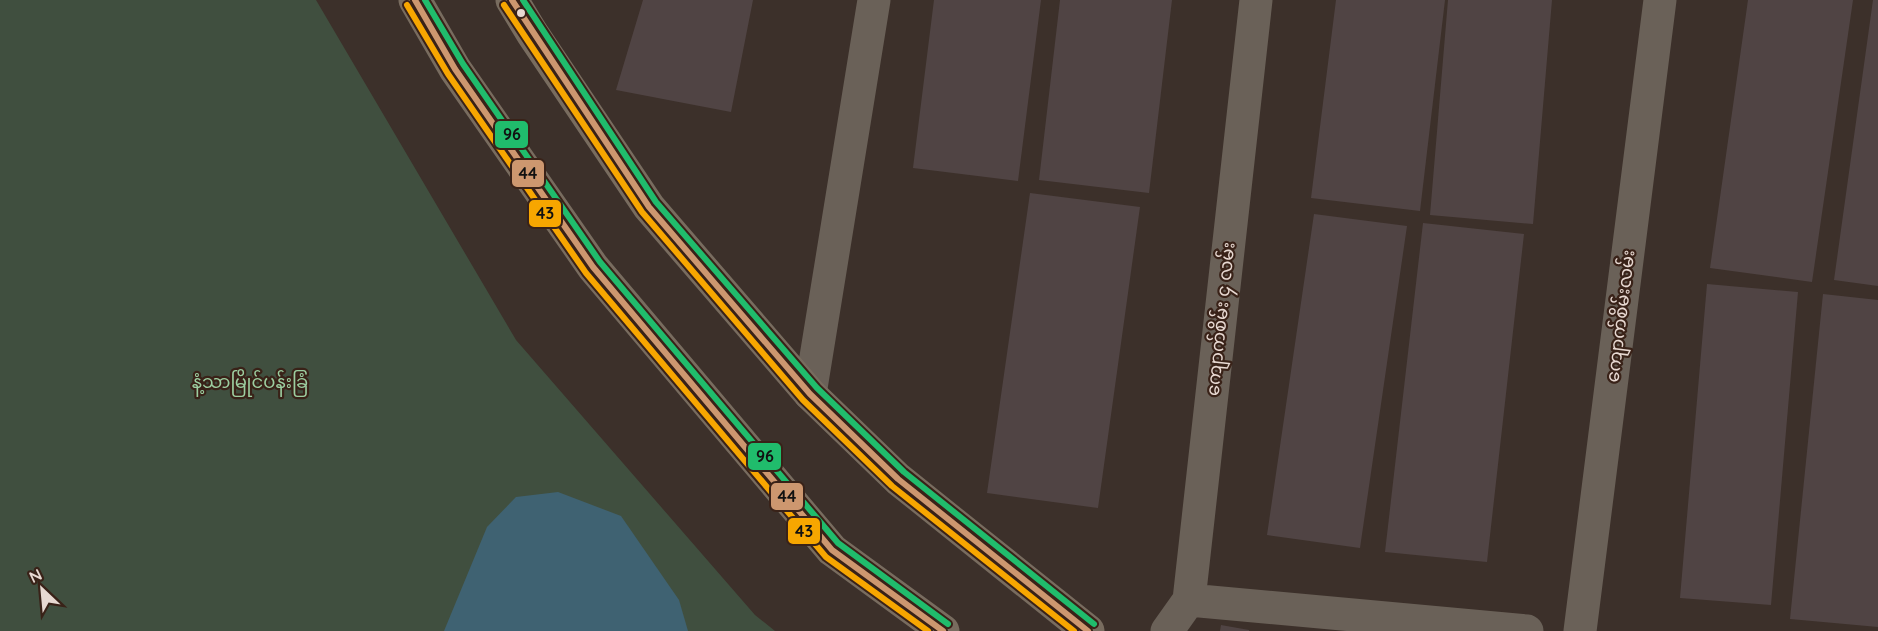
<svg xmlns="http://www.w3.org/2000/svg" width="1878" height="631" font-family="Quicksand,'Noto Sans Myanmar',sans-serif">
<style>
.green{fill:#404f3f}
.water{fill:#3f6272}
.building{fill:#504444}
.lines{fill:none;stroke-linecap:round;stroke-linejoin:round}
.minor{stroke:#6a6158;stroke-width:33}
.trunk{stroke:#786c5f;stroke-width:33}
.bus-1-casing{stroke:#392218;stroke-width:10}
.bus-2-casing{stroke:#392218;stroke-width:10}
.bus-3-casing{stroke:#392218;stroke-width:10}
.bus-1{stroke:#cd976f;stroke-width:6}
.bus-2{stroke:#f7a600;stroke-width:6}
.bus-3{stroke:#20bc6c;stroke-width:6}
.bus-dot{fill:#e8d9d2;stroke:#392218;stroke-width:2}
.labels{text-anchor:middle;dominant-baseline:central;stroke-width:4.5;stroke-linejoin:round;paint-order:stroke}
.street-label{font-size:18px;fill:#e8d9d2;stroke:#392218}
.park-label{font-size:18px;fill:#9ccea0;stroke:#392218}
.line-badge{stroke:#392218;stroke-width:2}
.pale-badge-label{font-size:16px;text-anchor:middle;font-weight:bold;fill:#111}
</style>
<rect width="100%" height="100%" fill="#3c302a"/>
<path class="green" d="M0,0H316L516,340L755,615L775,631H0Z"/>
<path class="water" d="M558,492L621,516L679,600L688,631H444L487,527L516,497Z"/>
<path class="building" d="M643,0H753L731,112L616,90Z
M934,0H1041L1018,181L913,168Z
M1060,0H1172L1149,193L1039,180Z
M1336,0H1445L1420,211L1311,198Z
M1448,0H1552L1533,224L1430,215Z
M1748,0H1853L1812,282L1710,268Z
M1873,0H1878V286L1834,280Z
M1030,193L1140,207L1098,508L987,493Z
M1314,214L1407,226L1360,548L1267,535Z
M1423,223L1524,234L1487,562L1385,552Z
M1707,284L1798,292L1771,605L1680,598Z
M1823,294L1878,300V627L1790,619Z
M1221,625L1249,630V631H1220Z"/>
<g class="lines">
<path class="minor" d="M810,394L874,0
M1189,600L1527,631
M1167,631L1189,600L1256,0
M1580,631L1660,0"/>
<path class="trunk" d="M415,0L455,69L593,267L832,550L943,631
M512,0L532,33L649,207L810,394L898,479L1088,631"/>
<defs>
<path id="bus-1" d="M415,0L455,69L593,267L832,550L943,631
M512,0L649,207L810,394L898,479L1088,631"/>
<path id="bus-2" d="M407,5L448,74L586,273L826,557L928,631
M504,5L642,212L803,400L892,486L1074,631"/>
<path id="bus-3" d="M425,0L463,64L600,262L838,543L948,624
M523,0L656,202L817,388L904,472L1094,624"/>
</defs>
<use href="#bus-1" class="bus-1-casing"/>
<use href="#bus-2" class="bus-2-casing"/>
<use href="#bus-3" class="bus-3-casing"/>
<use href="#bus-1" class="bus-1"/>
<use href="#bus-2" class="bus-2"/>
<use href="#bus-3" class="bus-3"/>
</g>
<circle class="bus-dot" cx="521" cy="13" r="5"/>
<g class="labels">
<g class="street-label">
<text transform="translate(1620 316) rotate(-83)">ကျောက်စိမ်းလမ်း</text>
<text transform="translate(1220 319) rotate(-84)">ကျောက်စိမ်း ၄ လမ်း</text>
</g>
<g class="park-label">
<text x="250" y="381">နံ့သာမြိုင်ပန်းခြံ</text>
</g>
</g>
<g class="line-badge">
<rect x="494" y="120" width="35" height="29" rx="6" fill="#20bc6c"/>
<rect x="511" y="159" width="34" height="29" rx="6" fill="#cd976f"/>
<rect x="528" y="199" width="34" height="29" rx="6" fill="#f7a600"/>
<rect x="747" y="442" width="35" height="29" rx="6" fill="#20bc6c"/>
<rect x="770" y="482" width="34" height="29" rx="6" fill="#cd976f"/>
<rect x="787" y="517" width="34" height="28" rx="6" fill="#f7a600"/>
</g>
<g class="pale-badge-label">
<text x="512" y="140">96</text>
<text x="528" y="179">44</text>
<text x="545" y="219">43</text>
<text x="765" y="462">96</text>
<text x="787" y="502">44</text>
<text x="804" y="537">43</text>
</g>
<g transform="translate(42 589) rotate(334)" stroke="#392218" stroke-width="4.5" paint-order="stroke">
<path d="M0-4.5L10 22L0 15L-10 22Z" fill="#e8d9d2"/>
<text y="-9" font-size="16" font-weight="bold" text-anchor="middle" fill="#e8d9d2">N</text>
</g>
</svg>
